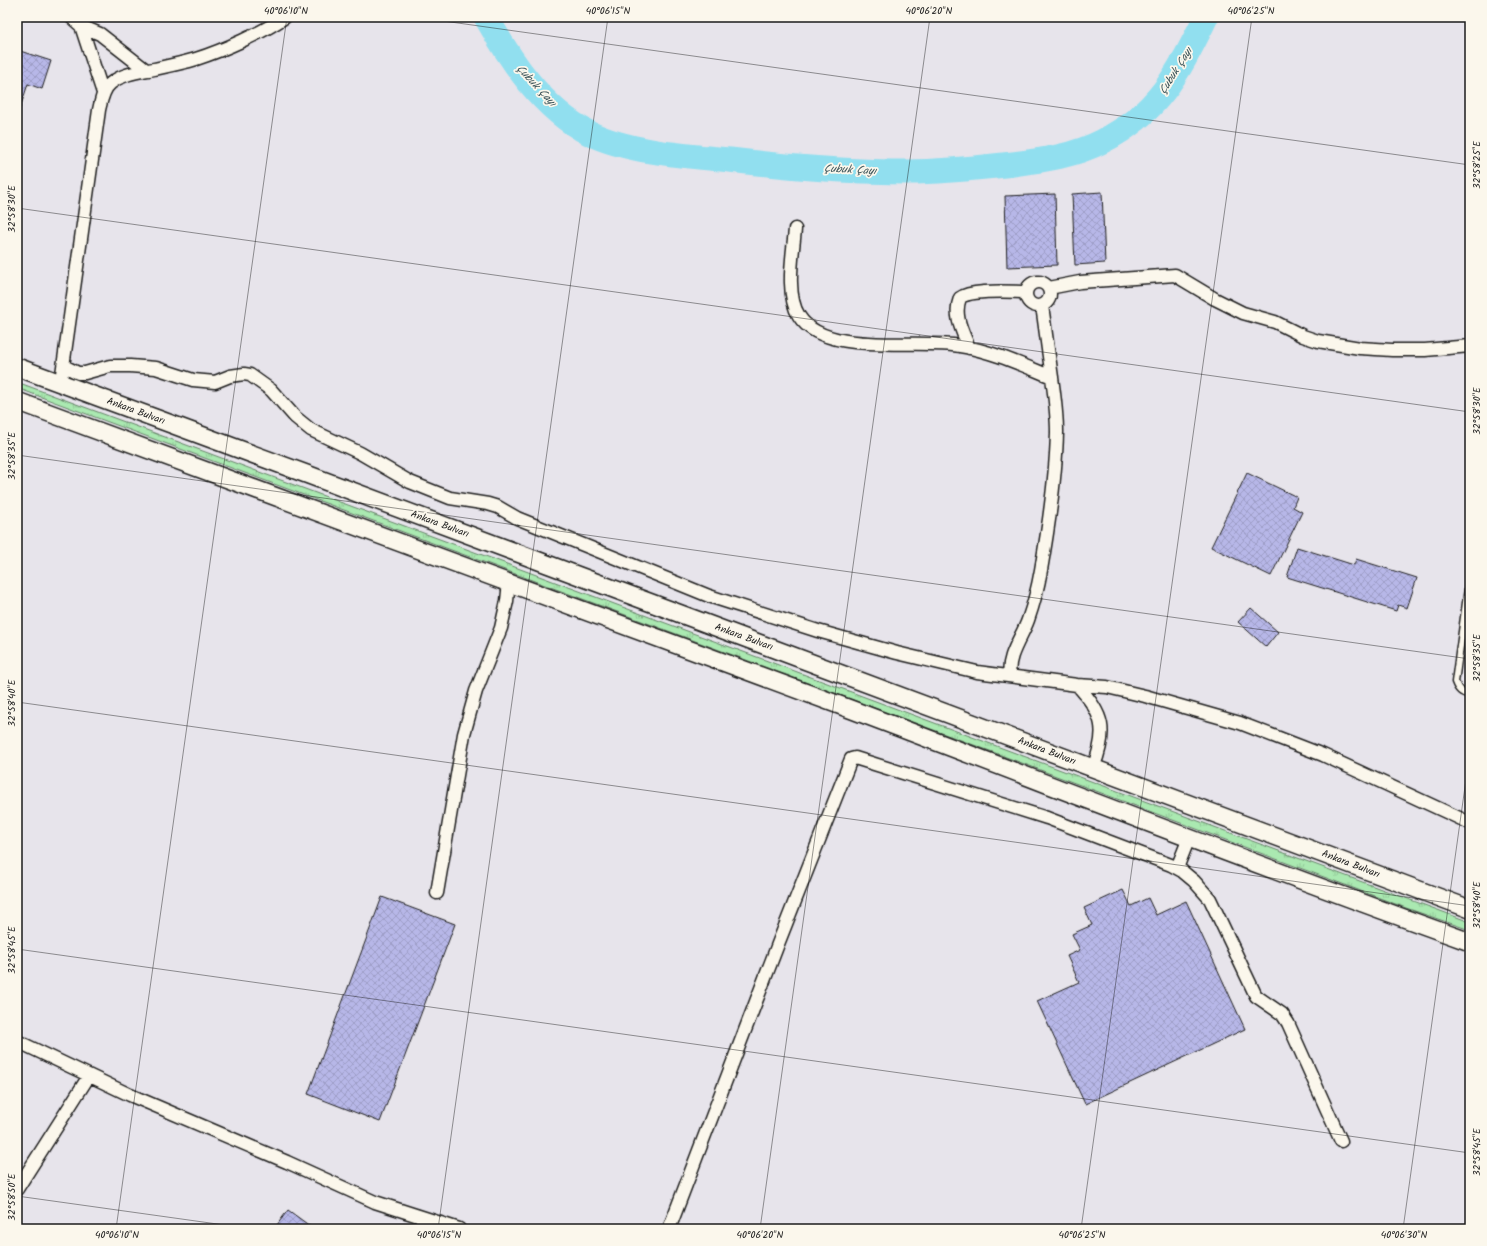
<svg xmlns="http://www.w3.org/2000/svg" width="1487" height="1246" font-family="Kalam,sans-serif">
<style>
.grass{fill:url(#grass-tufts);stroke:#638266}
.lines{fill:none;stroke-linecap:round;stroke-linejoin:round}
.river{stroke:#91dfef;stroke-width:25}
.building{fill:url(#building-cross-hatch);stroke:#1c1c1c}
.lane-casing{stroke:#1c1c1c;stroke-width:9}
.street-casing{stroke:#1c1c1c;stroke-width:15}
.secondary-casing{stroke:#1c1c1c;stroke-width:20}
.lane{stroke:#fbf7ec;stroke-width:6}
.street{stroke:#fbf7ec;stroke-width:12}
.secondary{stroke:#fbf7ec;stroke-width:17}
.ticks{fill:none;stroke:#1c1c1c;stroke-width:1;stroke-opacity:0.45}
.labels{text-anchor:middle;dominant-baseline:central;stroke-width:3.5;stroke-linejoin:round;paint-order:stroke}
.street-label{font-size:10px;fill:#1c1c1c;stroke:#fbf7ec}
.water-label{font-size:11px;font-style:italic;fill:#3f565b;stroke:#fbf7ec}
.neatline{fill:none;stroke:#1c1c1c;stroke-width:1.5}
.ticks-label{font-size:10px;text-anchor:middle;fill:#1c1c1c}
</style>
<defs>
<pattern id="grass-tufts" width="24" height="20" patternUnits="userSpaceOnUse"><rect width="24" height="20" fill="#aae9b1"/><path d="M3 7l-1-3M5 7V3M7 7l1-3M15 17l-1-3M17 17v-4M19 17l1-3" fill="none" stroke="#92c798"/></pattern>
<pattern id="building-cross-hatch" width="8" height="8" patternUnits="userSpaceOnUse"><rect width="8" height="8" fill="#b7b7e8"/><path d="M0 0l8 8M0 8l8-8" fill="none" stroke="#9d9dc6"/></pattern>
</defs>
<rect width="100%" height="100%" fill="#e7e4eb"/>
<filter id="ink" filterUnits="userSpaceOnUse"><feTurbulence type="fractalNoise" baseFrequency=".025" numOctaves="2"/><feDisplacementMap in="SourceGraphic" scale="8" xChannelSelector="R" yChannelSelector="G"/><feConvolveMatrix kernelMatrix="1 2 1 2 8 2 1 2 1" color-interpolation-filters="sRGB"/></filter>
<g filter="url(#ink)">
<path class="grass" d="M17,382L1470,922V930L1406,908L990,751L17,388Z"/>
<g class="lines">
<path class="river" d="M486,17C511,61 542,109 589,133C628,152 686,156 730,160C789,167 848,172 907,172C943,172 978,168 1013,164C1044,160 1074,156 1103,141C1160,112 1179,71 1206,17"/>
</g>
<path class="building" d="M17,50L51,61L42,89L28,84L17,117Z
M1102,192L1105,263L1075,265L1072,194Z
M1055,194L1057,265L1007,267L1005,196Z
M1247,473L1297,497L1293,507L1302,512L1271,576L1211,547Z
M1297,547L1354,565L1356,559L1417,578L1407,608L1398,605L1396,611L1287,577Z
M1251,608L1278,632L1266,647L1238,622Z
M1123,890L1131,906L1148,898L1156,915L1186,901L1245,1029L1085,1104L1037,1001L1079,982L1067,956L1080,950L1072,934L1092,925L1084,908Z
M382,897L455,924L380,1122L308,1094Z
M288,1210L314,1229H274Z"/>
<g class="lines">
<defs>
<path id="lane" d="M1469,581L1455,682C1458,690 1461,693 1470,695"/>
<path id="street" d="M71,17L81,26L100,34L146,70
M81,26L103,93
M795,229C793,254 785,294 799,316C824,357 918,338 960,346C992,351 1022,365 1052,377
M1026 294a12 12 0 1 1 24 0a12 12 0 1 1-24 0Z
M1049,288L1080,282L1175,275L1215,299L1243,313L1275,322L1303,336L1318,341L1360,348L1392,350H1425L1470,346
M969,348C963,332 953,316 960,298C971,289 1010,292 1026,292
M64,366L78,373H85L110,366H130L156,368L193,380L215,382L230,376L244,374L250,375L271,390L295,417L311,430L360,453L410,482L450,498L488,504L498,507L517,518L709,596L818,631L897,653L977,672L1077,685L1107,687L1145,696L1240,723L1323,755L1470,823
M62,374L99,110C101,101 103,89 111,83C124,73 139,72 154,69C168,66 183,63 196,59C224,50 262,33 285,17
M1010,676C1006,657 1022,637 1028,620C1034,603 1038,587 1041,570C1049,524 1056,478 1057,432C1057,409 1053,386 1050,363C1047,344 1045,325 1042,306
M1077,685C1104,714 1108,731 1093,768
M1177,868L1189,838
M437,893L464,734L476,691L501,628L507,601L509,582
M17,1041L130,1095L287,1162L375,1202L459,1229
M17,1189L89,1076
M669,1229L778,944L851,759L855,758L1047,818L1171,865L1182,871L1194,881L1210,899L1256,996L1282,1014L1288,1023L1341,1141"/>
<path id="secondary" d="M17,367L309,475L1470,909
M17,401C295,503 573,605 850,709C1057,787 1262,868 1470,942"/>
</defs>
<use href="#lane" class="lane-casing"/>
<use href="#street" class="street-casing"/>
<use href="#secondary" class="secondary-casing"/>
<use href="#lane" class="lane"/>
<use href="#street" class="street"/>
<use href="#secondary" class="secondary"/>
</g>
</g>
<path class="ticks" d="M415,17L1470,165M17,208L1470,412M17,455L1470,659M17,702L1470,906M17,949L1470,1153M17,1196L253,1229M116,1229L287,17M438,1229L608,17M760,1229L930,17M1081,1229L1252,17M1403,1229L1470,751"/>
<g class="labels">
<g class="street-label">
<text transform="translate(136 411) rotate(20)">Ankara Bulvarı</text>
<text transform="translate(440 524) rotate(20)">Ankara Bulvarı</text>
<text transform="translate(744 637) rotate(20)">Ankara Bulvarı</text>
<text transform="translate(1047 751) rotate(21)">Ankara Bulvarı</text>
<text transform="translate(1351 864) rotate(21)">Ankara Bulvarı</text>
</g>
<g class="water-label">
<text transform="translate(1176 71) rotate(-58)">Çubuk Çayı</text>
<text transform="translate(536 86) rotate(47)">Çubuk Çayı</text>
<text transform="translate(850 170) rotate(3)">Çubuk Çayı</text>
</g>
</g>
<rect width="1487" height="1246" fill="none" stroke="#fbf7ec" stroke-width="44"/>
<rect x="22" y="22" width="1443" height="1202" class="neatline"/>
<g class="ticks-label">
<text x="286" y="14">40°06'10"N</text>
<text x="608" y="14">40°06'15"N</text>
<text x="929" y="14">40°06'20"N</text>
<text x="1251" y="14">40°06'25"N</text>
<text transform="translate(1476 165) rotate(-90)" y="4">32°58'25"E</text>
<text transform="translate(11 209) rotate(-90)" y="4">32°58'30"E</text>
<text transform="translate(1476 411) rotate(-90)" y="4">32°58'30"E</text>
<text transform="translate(11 456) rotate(-90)" y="4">32°58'35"E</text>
<text transform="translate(1476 658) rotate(-90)" y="4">32°58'35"E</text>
<text transform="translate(11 703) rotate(-90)" y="4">32°58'40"E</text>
<text transform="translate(1476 905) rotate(-90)" y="4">32°58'40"E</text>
<text transform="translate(11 950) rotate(-90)" y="4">32°58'45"E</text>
<text transform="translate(1476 1152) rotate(-90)" y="4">32°58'45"E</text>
<text transform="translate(11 1197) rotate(-90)" y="4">32°58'50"E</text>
<text x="117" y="1238">40°06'10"N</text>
<text x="439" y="1238">40°06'15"N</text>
<text x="760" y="1238">40°06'20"N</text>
<text x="1082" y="1238">40°06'25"N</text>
<text x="1404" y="1238">40°06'30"N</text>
</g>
</svg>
